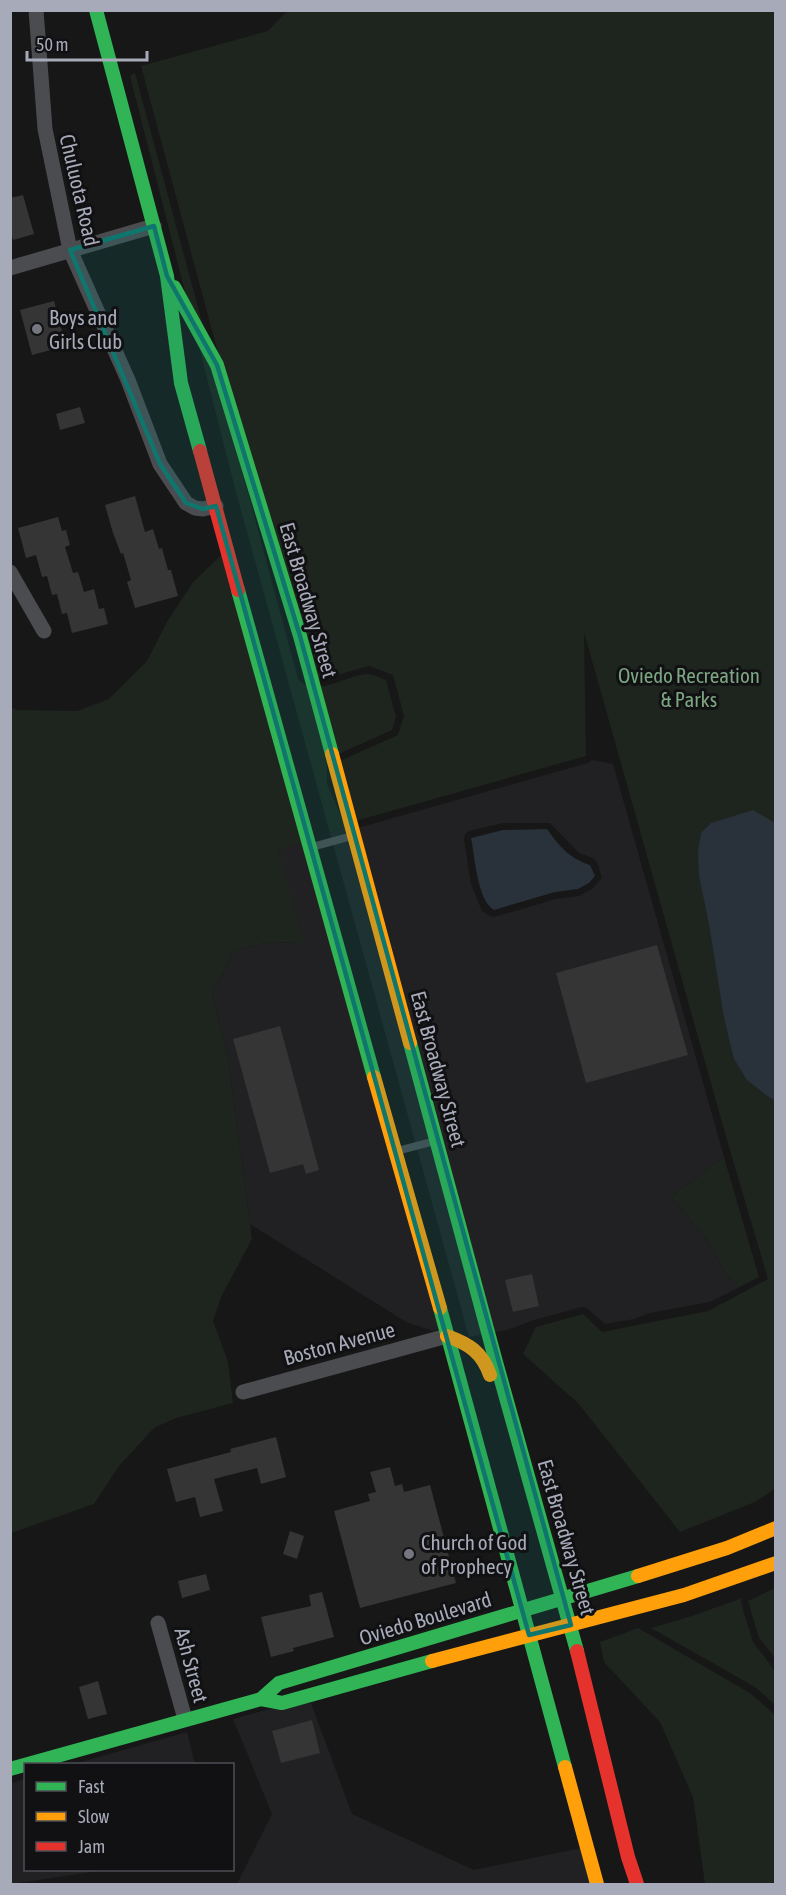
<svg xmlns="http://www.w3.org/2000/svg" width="786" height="1895" font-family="'Asap Condensed',sans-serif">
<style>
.built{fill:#212123;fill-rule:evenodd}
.green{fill:#1d251e}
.water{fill:#29313a}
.building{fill:#353536}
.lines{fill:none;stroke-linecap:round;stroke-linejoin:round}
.lane{stroke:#4b4c50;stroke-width:8}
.street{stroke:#4b4c50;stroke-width:15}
.fast{stroke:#30b455;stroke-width:14}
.slow{stroke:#ff9f0a;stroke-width:14}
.jam{stroke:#e5322d;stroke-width:14}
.marked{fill:#0f766e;fill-opacity:0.2;stroke:#0f766e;stroke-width:4.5;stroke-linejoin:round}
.poi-dot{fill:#757780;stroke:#111113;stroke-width:2}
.labels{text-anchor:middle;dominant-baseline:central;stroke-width:6;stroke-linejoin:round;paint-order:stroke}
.street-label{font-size:21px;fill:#a7abb9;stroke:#111113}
.poi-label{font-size:21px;fill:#a7abb9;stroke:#111113;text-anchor:start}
.park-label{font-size:21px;fill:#7ca682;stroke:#111113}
</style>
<rect width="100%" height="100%" fill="#171717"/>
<path class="built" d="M592,760L613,764L724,1157L671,1197L707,1240L728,1277L738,1284L730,1292L710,1302L650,1313L634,1319L605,1324L587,1308L582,1307L534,1320L507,1330L469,1337L330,833L346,827L354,829L588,763ZM503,823H550L579,853L593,858L597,862L602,878L592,889L579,896L556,899L494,917L490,916L482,911L471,884L464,839L465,834L469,831Z
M312,839L447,1327L433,1331L406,1322L250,1224L228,1057L212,994L234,951L268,942L297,943L279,850Z
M311,1703L352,1814L474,1870L586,1847L596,1884H237L272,1814L233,1719L270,1709Z
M187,1732L195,1764H74Z
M25,1779L26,1870H106L11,1884V1783Z"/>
<path class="green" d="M295,11H775V1489L755,1502L680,1532L578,1403L523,1354L536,1327L583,1314L602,1332L708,1311L768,1279L727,1140L584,632L586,756L352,822L335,763L398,735L404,716L393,675L369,666L322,679L305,677L141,66L268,31L285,13Z
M135,73L298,679C315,699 348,674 368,674C373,674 381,678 386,680L396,717L392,730L332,757L327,761V784L346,827L330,833L236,492L130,76Z
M231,546L312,839L279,850L304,943L268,942L234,951L212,994L228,1057L252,1239L221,1297L213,1321L228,1362L233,1403L176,1418L154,1428L119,1466L94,1504L11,1533L10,707L17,710L77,711L109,699L147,661L168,620L193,582Z
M724,1157L759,1277L730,1292L737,1283L728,1277L707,1240L671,1197Z
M775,1588V1658L759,1638L748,1601Z
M742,1598L741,1603L753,1642L775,1671V1705L755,1687L651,1628L692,1616Z
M638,1628L750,1693L775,1715V1884H705L693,1797L660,1722L604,1662L600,1642Z"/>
<path class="water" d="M753,810L775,823V1100L770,1098L747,1080L734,1059L724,1018L709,924L699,876L698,851L701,833L711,823Z
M547,829C560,847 569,858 590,865L595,876L589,883L578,889L555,892L494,910C477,900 475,857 471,838L503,830Z"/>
<path class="building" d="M23,195L34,234L13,240L10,229V198Z
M54,301L66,346L32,355L20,310Z
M80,407L85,423L60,430L56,414Z
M135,496L145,532L153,529L159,549L162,548L168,570H171L178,596L135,608L127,582L131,580L123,553L121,554L113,533L105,505Z
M58,517L62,531L66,530L70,545L65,547L73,573L78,572L84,592L94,589L99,609L104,608L108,624L72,633L67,613L62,614L57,594L52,595L47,576L42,577L36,555L26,558L18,528Z
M657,945L688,1055L586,1083L556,973Z
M280,1026L319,1170L306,1174L303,1164L270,1173L233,1039Z
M532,1274L539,1306L513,1312L505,1280Z
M276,1437L286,1477L261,1484L257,1468L214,1479L223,1511L200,1517L195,1497L176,1502L167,1469L231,1452L230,1449Z
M390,1467L395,1486L402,1484L404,1492L430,1485L456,1583L360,1608L334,1511L370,1501L368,1494L376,1492L370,1472Z
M290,1531L304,1536L297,1559L283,1554Z
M206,1574L210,1590L182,1598L178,1581Z
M322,1592L334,1637L293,1648L294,1651L271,1657L261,1617L311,1606L309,1595Z
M98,1681L107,1714L88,1719L79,1687Z
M312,1720L320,1753L281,1763L272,1731Z"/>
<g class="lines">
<path class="lane" d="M312,847L352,836
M397,1151L435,1141"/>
<path class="street" d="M36,10L45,129L70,250L128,380L160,464L186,503L195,508L203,509L216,506
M10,268L154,226
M10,572L44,631
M243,1392L447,1336
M158,1623L185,1719"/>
<path class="fast" d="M96,10L167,276L181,383L200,451
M174,287L217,365L300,636L332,754
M238,590L374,1077
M410,1043L496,1362L577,1651
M440,1308L565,1767
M261,1699L279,1683L638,1576
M10,1769L261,1699L282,1703L432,1661"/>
<path class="slow" d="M332,754L410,1043
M374,1077L440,1308
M447,1336C469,1344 482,1352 490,1375
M638,1576L727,1548L776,1528
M432,1661L684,1595L776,1563
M565,1767L597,1884"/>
<path class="jam" d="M200,451L238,590
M577,1651L628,1857L637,1884"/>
</g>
<path class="marked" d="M154,226L167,276L217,365L300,636L571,1625L529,1635L216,506L203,509L186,503L160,464L70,250Z"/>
<g class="poi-dot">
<circle cx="37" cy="329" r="6"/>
<circle cx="409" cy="1554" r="6"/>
</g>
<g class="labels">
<g class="street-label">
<text transform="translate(80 190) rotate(77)">Chuluota Road</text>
<text transform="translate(309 600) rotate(74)">East Broadway Street</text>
<text transform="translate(439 1069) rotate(75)">East Broadway Street</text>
<text transform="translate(339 1343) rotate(-15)">Boston Avenue</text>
<text transform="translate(567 1537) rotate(74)">East Broadway Street</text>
<text transform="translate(425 1618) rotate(-17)">Oviedo Boulevard</text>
<text transform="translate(192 1665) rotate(75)">Ash Street</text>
</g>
<g class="poi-label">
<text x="49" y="317">Boys and<tspan x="49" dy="24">Girls Club</tspan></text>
<text x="421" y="1542">Church of God<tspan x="421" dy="24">of Prophecy</tspan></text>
</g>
<g class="park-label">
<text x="689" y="675">Oviedo Recreation<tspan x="689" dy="24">&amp; Parks</tspan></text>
</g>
</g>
<rect width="786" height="1895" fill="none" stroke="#a7abb9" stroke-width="24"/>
<rect x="24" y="1763" width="210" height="108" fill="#111113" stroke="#4d4f55" stroke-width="1.5"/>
<rect x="36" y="1782" width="30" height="9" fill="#30b455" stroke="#4d4f55" stroke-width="1.5"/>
<text x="78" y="1793" font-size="18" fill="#a7abb9">Fast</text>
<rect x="36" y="1812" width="30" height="9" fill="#ff9f0a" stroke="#4d4f55" stroke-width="1.5"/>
<text x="78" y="1823" font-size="18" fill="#a7abb9">Slow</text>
<rect x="36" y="1842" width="30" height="9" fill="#e5322d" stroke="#4d4f55" stroke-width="1.5"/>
<text x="78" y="1853" font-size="18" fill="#a7abb9">Jam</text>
<path d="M27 51v9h120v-9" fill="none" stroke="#a7abb9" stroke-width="3"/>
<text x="36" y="51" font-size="18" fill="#a7abb9" stroke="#111113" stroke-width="4.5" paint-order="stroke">50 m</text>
</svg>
